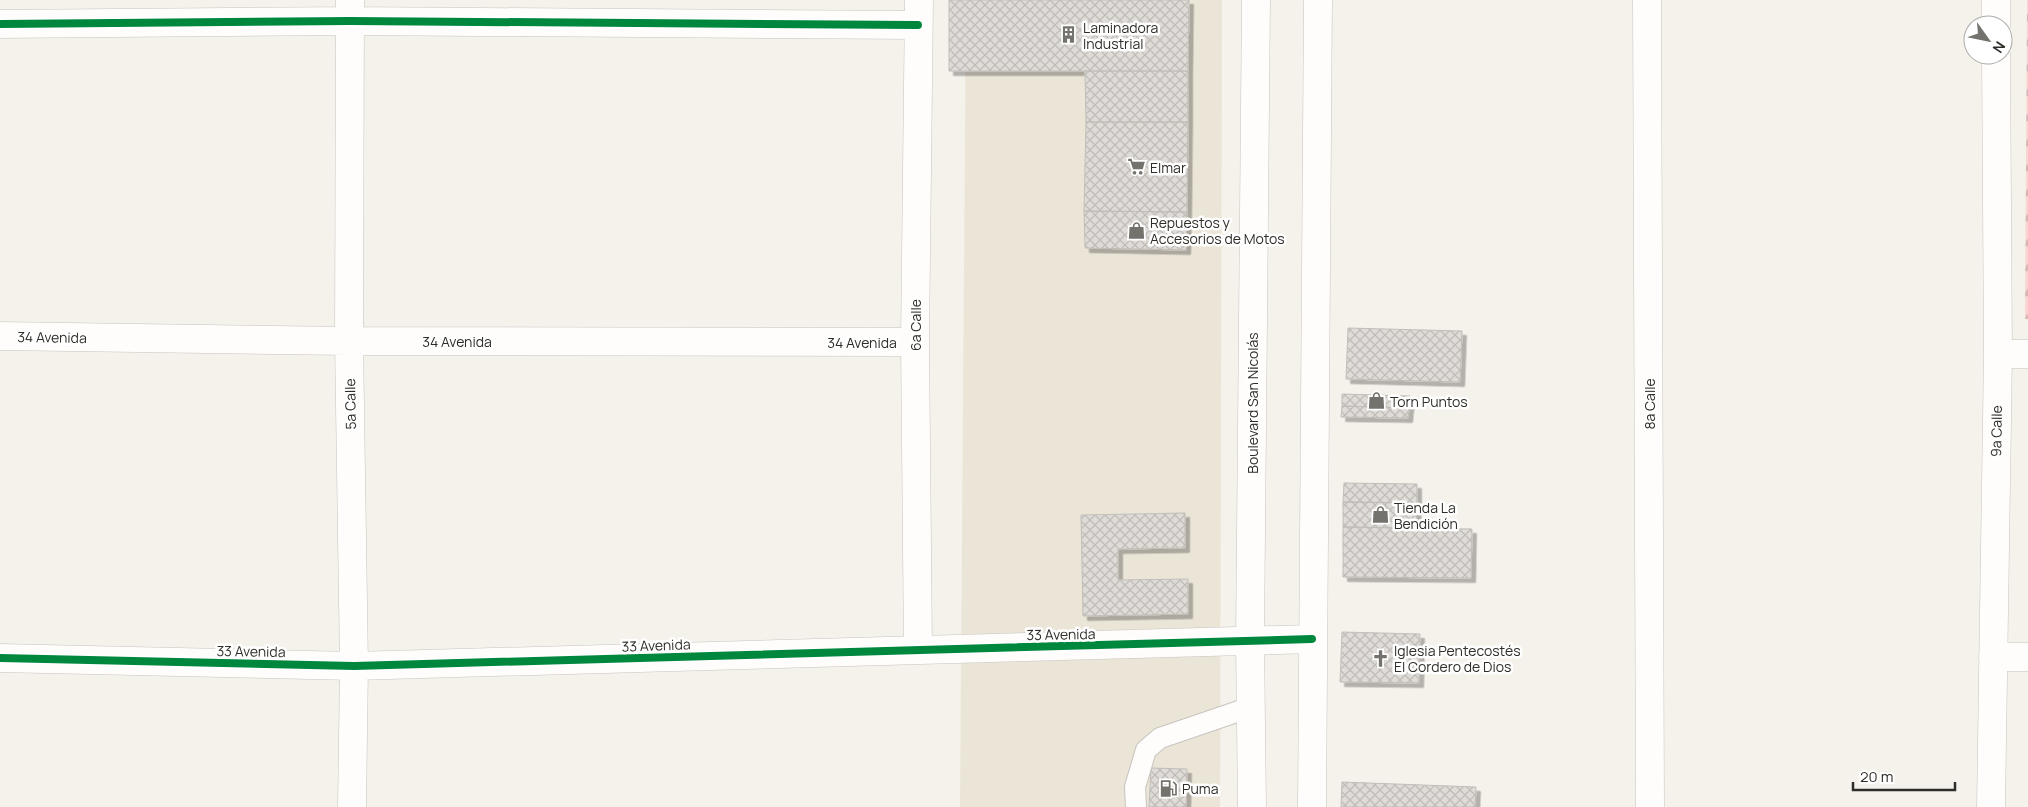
<svg xmlns="http://www.w3.org/2000/svg" width="2028" height="807" font-family="Manrope,sans-serif">
<style>
.built{fill:#ebe5d8}
.forest{fill:url(#forest-firs)}
.building{fill:url(#building-cross-hatch);stroke:#c1beb9;filter:url(#shadow)}
.lines{fill:none;stroke-linecap:round;stroke-linejoin:round}
.service-casing{stroke:#c7c4c0;stroke-width:22}
.minor-casing{stroke:#c7c4c0;stroke-width:29}
.primary-casing{stroke:#c7c4c0;stroke-width:29}
.service{stroke:#fefdfc;stroke-width:20}
.minor{stroke:#fefdfc;stroke-width:28}
.primary{stroke:#fefdfc;stroke-width:28}
.cycleway-casing{stroke:#fff;stroke-width:11}
.cycleway{stroke:#00873e;stroke-width:8}
.labels{text-anchor:middle;dominant-baseline:central;stroke-width:5;stroke-linejoin:round;paint-order:stroke}
.poi-label{font-size:14px;fill:#2f2d28;stroke:#fff;text-anchor:start}
.street-label{font-size:14px;fill:#2f2d28;stroke:#fff}
</style>
<defs>
<pattern id="forest-firs" width="22" height="20" patternUnits="userSpaceOnUse" patternTransform="scale(1.25)"><rect width="22" height="20" fill="#fad3d2"/><path d="M5 1l3.5 6h-7zM16 11l3.5 6h-7z" fill="#d7b5b4"/></pattern>
<pattern id="building-cross-hatch" width="8" height="8" patternUnits="userSpaceOnUse" patternTransform="scale(1.25)"><rect width="8" height="8" fill="#dfdbd7"/><path d="M0 0l8 8M0 8l8-8" fill="none" stroke="#c0bcb9"/></pattern>
<filter id="shadow"><feDropShadow dx="4.5" dy="4.5" stdDeviation="0" flood-color="#0004"/></filter>
</defs>
<rect width="100%" height="100%" fill="#f5f2eb"/>
<path class="built" d="M966,0H1222L1220,807H960Z"/>
<path class="forest" d="M2027,0H2028V319H2025Z"/>
<path class="building" d="M949,0H1189L1188,71H949Z
M1085,71H1188V122H1086Z
M1086,122H1188L1187,212L1084,211Z
M1084,211L1187,212L1186,250L1085,248Z
M1348,328L1462,331L1460,382L1346,379Z
M1342,394L1410,396L1409,408L1342,406Z
M1342,406L1409,408L1408,418L1341,417Z
M1344,483L1417,484V503L1343,502Z
M1343,502L1417,503L1416,528L1343,527Z
M1185,513V548L1118,549V580L1188,579V614L1083,616L1081,515Z
M1343,527L1472,529L1471,578L1343,577Z
M1342,632L1420,634L1419,683L1340,682Z
M1151,768L1187,769L1186,807H1149Z
M1342,782L1476,787L1475,807H1341Z"/>
<g class="lines">
<defs>
<path id="service" d="M1136,807L1135,787L1146,750L1160,738L1251,707"/>
<path id="minor" d="M350,0L349,341L354,666L352,807
M1647,0L1650,807
M1996,0V25
M0,24L350,21L918,25
M0,336L349,341L915,342
M1998,354H2028
M918,650L915,342L919,0
M1993,657H2028
M0,658L354,666L1312,639
M1991,807L1998,354L1996,55"/>
<path id="primary" d="M1252,807L1250,640L1256,0
M1312,807L1318,0"/>
</defs>
<use href="#service" class="service-casing"/>
<use href="#minor" class="minor-casing"/>
<use href="#primary" class="primary-casing"/>
<use href="#service" class="service"/>
<use href="#minor" class="minor"/>
<use href="#primary" class="primary"/>
<defs>
<path id="cycleway" d="M0,24L350,21L918,25
M0,658L354,666L1312,639"/>
</defs>
<use href="#cycleway" class="cycleway-casing"/>
<use href="#cycleway" class="cycleway"/>
</g>
<defs>
<symbol id="building-bare" viewBox="-9 -9 18 18"><path d="M-4-6H4V6H1V3H-1V6H-4ZM-2.5-4.3h1.7v1.8h-1.7ZM.8-4.3h1.7v1.8H.8ZM-2.5-1h1.7V.8h-1.7ZM.8-1h1.7V.8H.8Z" fill="#74726c" stroke="#fff" stroke-width="2.5" paint-order="stroke"/></symbol>
<symbol id="supermarket-bare" viewBox="-9 -9 18 18"><path d="M-6-5.5h2.5l.6 2H6L4.5 2H-2.5L-4.4-4H-6ZM-1.5 3.2a1.3 1.3 0 1 0 .1 0ZM3 3.2a1.3 1.3 0 1 0 .1 0Z" fill="#74726c" stroke="#fff" stroke-width="2.5" paint-order="stroke"/></symbol>
<symbol id="shop-bare" viewBox="-9 -9 18 18"><path d="M-5-2.5h2.3a2.7 3.5 0 0 1 5.4 0H5L5.5 6h-11ZM-1.5-2.5h3a1.5 2.3 0 0 0-3 0Z" fill="#74726c" stroke="#fff" stroke-width="2.5" paint-order="stroke"/></symbol>
<symbol id="church-bare" viewBox="-9 -9 18 18"><path d="M-1.2-6h2.4v3.5h3.3v2.4h-3.3V6h-2.4V-.1h-3.3v-2.4h3.3Z" fill="#74726c" stroke="#fff" stroke-width="2.5" paint-order="stroke"/></symbol>
<symbol id="fuel-bare" viewBox="-9 -9 18 18"><path d="M-5.5-6h7V0h2V4h1.3V-2.5L3-4.5l.8-.8L6-3V5H2.5V1h-1V6h-7ZM-4.2-4.7v3.2H.2V-4.7Z" fill="#74726c" stroke="#fff" stroke-width="2.5" paint-order="stroke"/></symbol>
</defs>
<g fill-rule="evenodd">
<use href="#building-bare" x="1056" y="22" width="25" height="25"/>
<use href="#supermarket-bare" x="1124" y="154" width="25" height="25"/>
<use href="#shop-bare" x="1124" y="218" width="25" height="25"/>
<use href="#shop-bare" x="1364" y="388" width="25" height="25"/>
<use href="#shop-bare" x="1368" y="502" width="25" height="25"/>
<use href="#church-bare" x="1368" y="646" width="25" height="25"/>
<use href="#fuel-bare" x="1156" y="776" width="25" height="25"/>
</g>
<g class="labels">
<g class="poi-label">
<text x="1083" y="27">Laminadora<tspan x="1083" dy="16">Industrial</tspan></text>
<text x="1150" y="167">Elmar</text>
<text x="1150" y="222">Repuestos y<tspan x="1150" dy="16">Accesorios de Motos</tspan></text>
<text x="1390" y="401">Torn Puntos</text>
<text x="1394" y="507">Tienda La<tspan x="1394" dy="16">Bendición</tspan></text>
<text x="1394" y="650">Iglesia Pentecostés<tspan x="1394" dy="16">El Cordero de Dios</tspan></text>
<text x="1182" y="788">Puma</text>
</g>
<g class="street-label">
<text transform="translate(915 325) rotate(-90)">6a Calle</text>
<text transform="translate(52 337) rotate(1)">34 Avenida</text>
<text x="457" y="341">34 Avenida</text>
<text x="862" y="342">34 Avenida</text>
<text transform="translate(1252 403) rotate(-90)">Boulevard San Nicolás</text>
<text transform="translate(350 404) rotate(-91)">5a Calle</text>
<text transform="translate(1649 404) rotate(-90)">8a Calle</text>
<text transform="translate(1996 431) rotate(-89)">9a Calle</text>
<text transform="translate(1061 634) rotate(-1)">33 Avenida</text>
<text transform="translate(656 645) rotate(-2)">33 Avenida</text>
<text transform="translate(251 651) rotate(1)">33 Avenida</text>
</g>
</g>
<g transform="translate(1988 40) rotate(123)"><circle r="24" fill="#ffffff" stroke="#acaba9"/>
<path d="M0-4L9 19L0 12L-9 19Z" fill="#74726c"/>
<text y="-8" font-size="14" font-weight="bold" text-anchor="middle" fill="#2f2d28">N</text>
</g>
<path d="M1853 782v8h102v-8" fill="none" stroke="#2f2d28" stroke-width="2.5"/>
<text x="1860" y="782" font-size="15" fill="#2f2d28" stroke="#ffffff" stroke-width="4" paint-order="stroke">20 m</text>
</svg>
